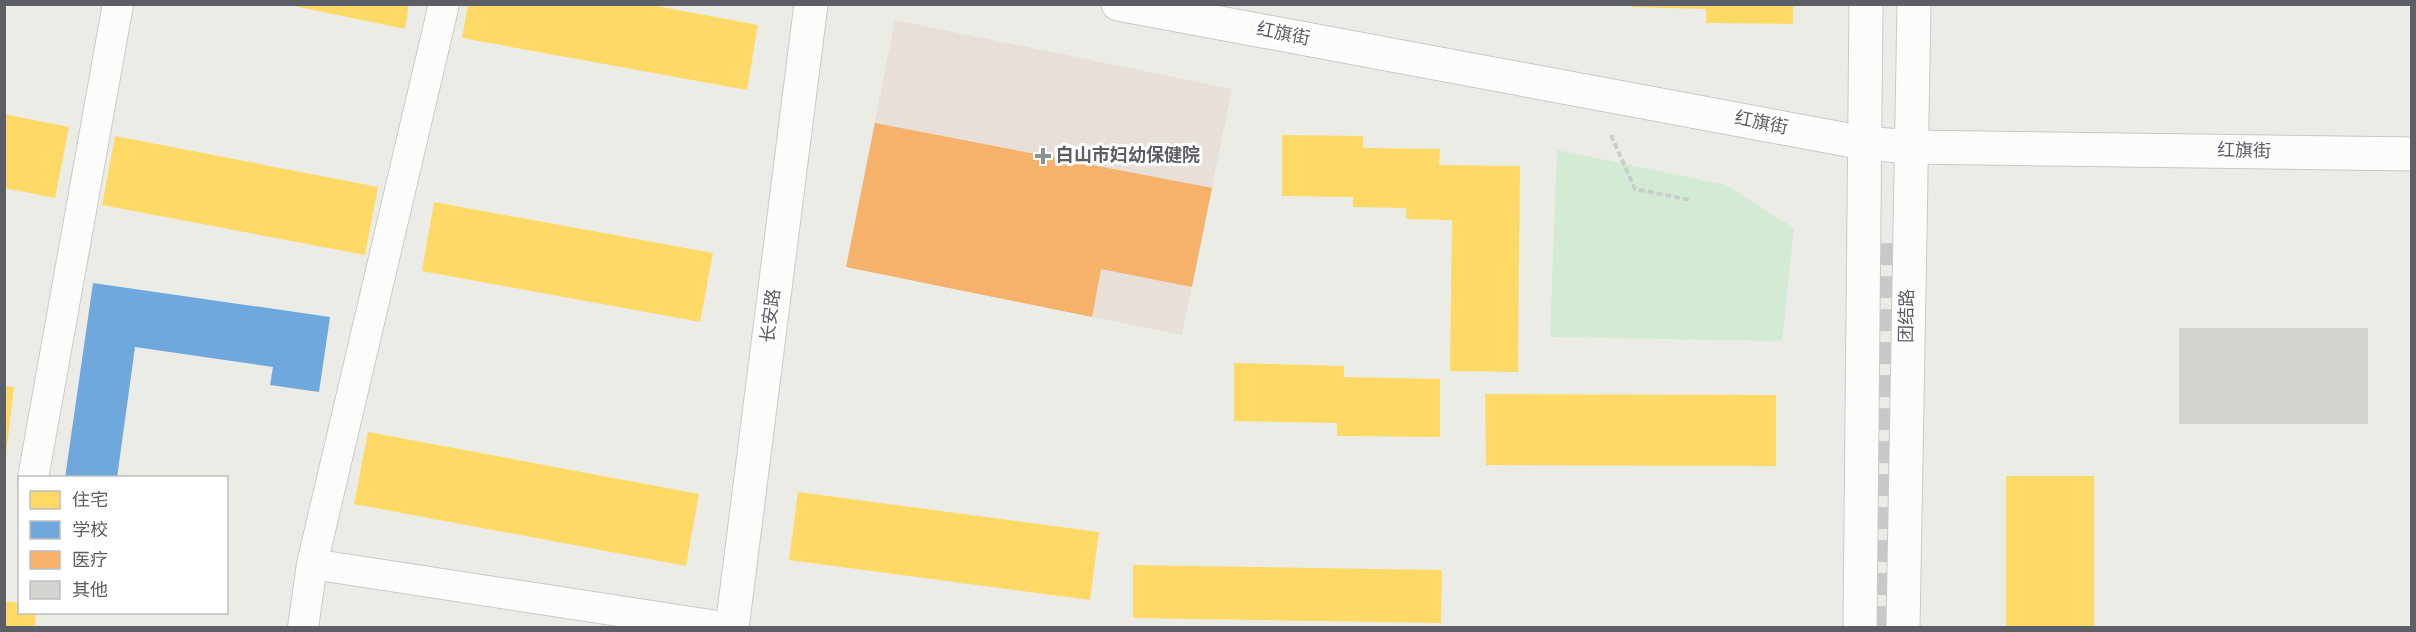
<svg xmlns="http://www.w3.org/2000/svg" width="2416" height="632" font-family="Overpass,'Noto Sans SC',sans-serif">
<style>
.medical{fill:#e9dfd9}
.green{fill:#d3ead5}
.homes{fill:#ffd966}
.schools{fill:#6fa8dc}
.health{fill:#f6b26b}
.building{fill:#d4d4d1}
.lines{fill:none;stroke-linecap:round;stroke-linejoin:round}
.pedestrian-tunnel{stroke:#c8c8c6;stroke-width:22;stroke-dasharray:22 11;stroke-linecap:butt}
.minor-casing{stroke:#c9cac9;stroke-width:32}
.tertiary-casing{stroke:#c9cac9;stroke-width:35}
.secondary-casing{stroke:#c7c8c8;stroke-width:35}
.path{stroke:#c8cdcb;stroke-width:4;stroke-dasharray:6 3;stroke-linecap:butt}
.minor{stroke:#fcfcfb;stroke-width:30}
.tertiary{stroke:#fcfcfb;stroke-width:33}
.secondary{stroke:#fcfcfb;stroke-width:33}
.poi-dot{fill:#8e9092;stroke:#fff;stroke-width:2}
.labels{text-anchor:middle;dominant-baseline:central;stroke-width:6;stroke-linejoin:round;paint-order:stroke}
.street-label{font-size:18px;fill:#5c5e65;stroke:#fff}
.poi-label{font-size:18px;font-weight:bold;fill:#5c5e65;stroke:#fff;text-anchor:start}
</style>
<rect width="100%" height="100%" fill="#ecece7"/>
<path class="medical" d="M895,20L1232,89L1182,335L846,267Z"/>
<path class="green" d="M1557,150L1726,185L1794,228L1782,341L1550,337Z"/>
<path class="homes" d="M284,4H409L405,29Z
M468,4H646L758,25L747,90L462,38Z
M1631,4H1793V24L1706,23V9L1631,7Z
M4,114L69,127L55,198L4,188Z
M1282,135L1363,136V148L1440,149L1439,165L1520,166L1518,372L1450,371L1452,220L1406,219V208L1353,207V197L1282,196Z
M115,136L378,187L365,255L102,205Z
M434,202L713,253L700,322L422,271Z
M1234,363L1344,366V377L1440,379V437L1337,436V423L1234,421Z
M4,386L14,387L6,455H4Z
M1485,394L1776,395V466L1486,465Z
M368,432L699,494L686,566L354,504Z
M2006,476H2094V628H2006Z
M798,492L1099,532L1090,600L789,560Z
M1133,565L1442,570L1441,623L1133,618Z
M4,601L20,603V612H36L35,628H4Z"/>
<path class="schools" d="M93,283L330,317L319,392L270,385L273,367L135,347L117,478H65Z"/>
<path class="health" d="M875,123L1212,188L1192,287L1101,269L1092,317L846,267Z"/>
<path class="building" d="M2179,328H2368V424H2179Z"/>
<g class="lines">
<path class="pedestrian-tunnel" d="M1878,628L1883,233"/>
<defs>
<path id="minor" d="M33,478L118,4
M312,564L730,628
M303,628L312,564L444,4"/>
<path id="tertiary" d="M732,628L811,4
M1860,628L1866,4
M1903,628L1914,4"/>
<path id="secondary" d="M1118,4L1864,143L1911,147L2412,154"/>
</defs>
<use href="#minor" class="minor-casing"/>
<use href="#tertiary" class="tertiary-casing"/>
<use href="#secondary" class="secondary-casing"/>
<path class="path" d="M1611,135L1635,189L1690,200"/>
<use href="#minor" class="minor"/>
<use href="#tertiary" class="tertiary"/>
<use href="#secondary" class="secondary"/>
</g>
<path class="poi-dot" d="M1040 147h6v6h6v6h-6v6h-6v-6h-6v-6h6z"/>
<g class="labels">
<g class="street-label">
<text transform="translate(1283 35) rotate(11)">红旗街</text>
<text transform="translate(1761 124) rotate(11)">红旗街</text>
<text transform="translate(2244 152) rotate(1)">红旗街</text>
<text transform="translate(772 316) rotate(-83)">长安路</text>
<text transform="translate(1908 316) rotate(-89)">团结路</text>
</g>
<g class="poi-label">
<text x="1056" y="156">白山市妇幼保健院</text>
</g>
</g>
<rect width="2416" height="632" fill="none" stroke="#5c5e65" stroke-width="12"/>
<rect x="18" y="476" width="210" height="138" fill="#ffffff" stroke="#bebfc1" stroke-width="1.5"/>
<rect x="30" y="491" width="30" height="18" fill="#ffd966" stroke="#bebfc1" stroke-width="1.5"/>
<text x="72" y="506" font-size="18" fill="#5c5e65">住宅</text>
<rect x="30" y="521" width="30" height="18" fill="#6fa8dc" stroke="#bebfc1" stroke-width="1.5"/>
<text x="72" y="536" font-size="18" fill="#5c5e65">学校</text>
<rect x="30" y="551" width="30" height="18" fill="#f6b26b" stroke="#bebfc1" stroke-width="1.5"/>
<text x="72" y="566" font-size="18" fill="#5c5e65">医疗</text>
<rect x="30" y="581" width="30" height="18" fill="#d4d4d1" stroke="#bebfc1" stroke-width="1.5"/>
<text x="72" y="596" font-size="18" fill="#5c5e65">其他</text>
</svg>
